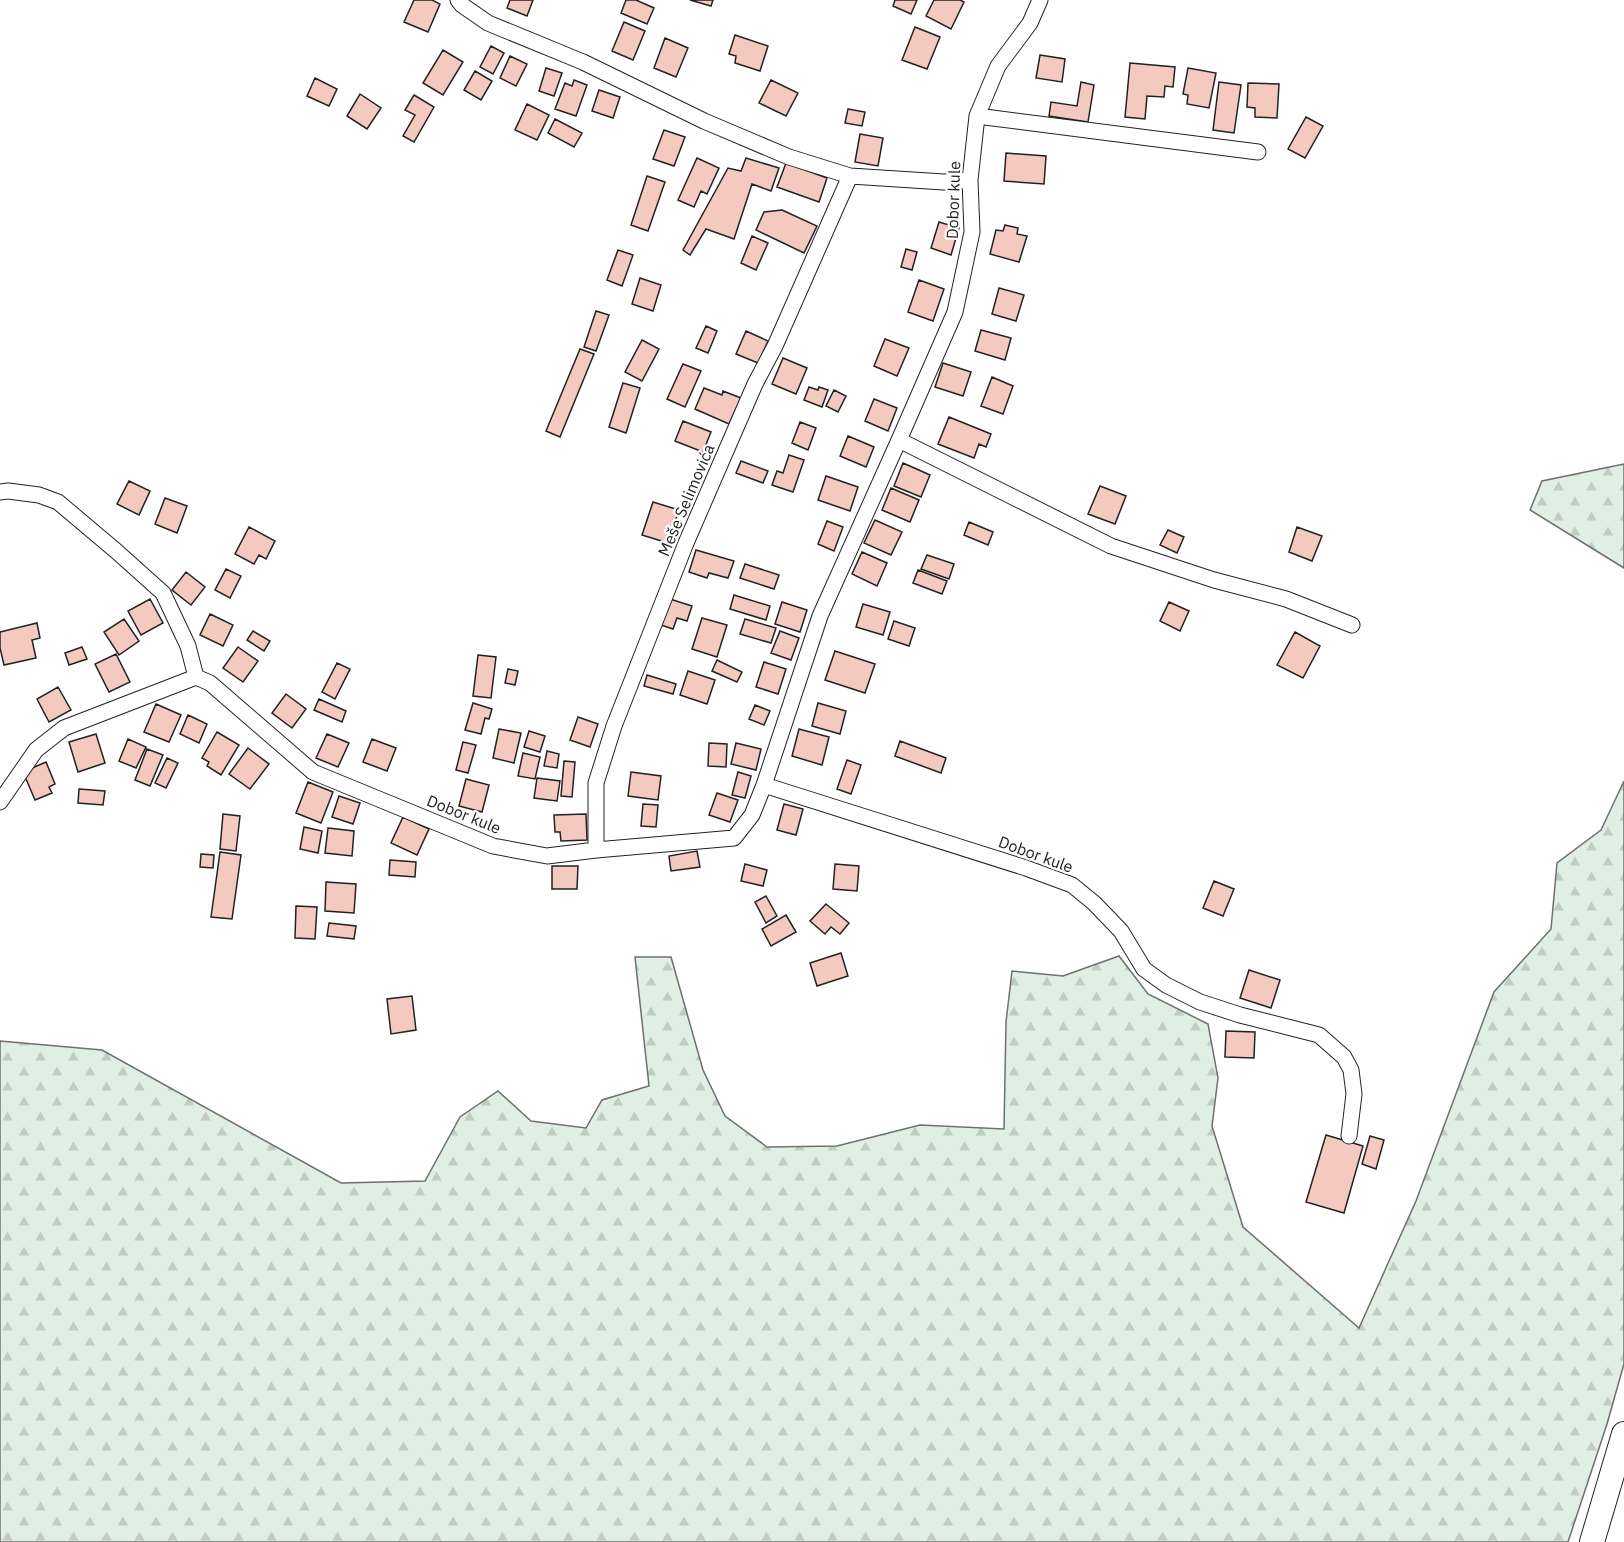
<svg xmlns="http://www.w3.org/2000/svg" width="1624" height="1542" font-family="'IBM Plex Sans',sans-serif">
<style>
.forest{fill:url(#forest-firs);stroke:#6f6f6f;stroke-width:1.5}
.building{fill:#f3c9c0;stroke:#222;stroke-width:1.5}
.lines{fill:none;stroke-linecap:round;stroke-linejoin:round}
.minor-casing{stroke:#222;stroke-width:17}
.primary-casing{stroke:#222;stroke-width:26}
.minor{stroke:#fff;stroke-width:15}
.primary{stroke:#fff;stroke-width:24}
.labels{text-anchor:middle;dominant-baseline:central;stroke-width:4.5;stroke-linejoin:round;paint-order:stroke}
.street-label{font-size:16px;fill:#222;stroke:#fff}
</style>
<defs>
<pattern id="forest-firs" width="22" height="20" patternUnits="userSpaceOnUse" patternTransform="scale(1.5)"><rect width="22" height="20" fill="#e0efe3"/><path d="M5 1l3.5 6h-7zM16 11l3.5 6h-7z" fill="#c0cdc2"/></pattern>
</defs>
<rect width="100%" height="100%" fill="#fff"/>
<path class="forest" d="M1624,464V568L1530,510L1542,481Z
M1624,781V1364L1607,1424L1568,1542H0V1041L102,1050L341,1183L425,1181L460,1117L498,1091L531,1121L586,1128L602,1100L649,1086L635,957H671L703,1070L725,1116L767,1147L837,1146L920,1125L1004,1129L1006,1022L1012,971L1063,976L1119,956L1148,994L1208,1024L1218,1078L1212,1126L1243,1227L1359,1328L1416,1201L1494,992L1551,929L1557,863L1601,830Z"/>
<path class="building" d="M414,0H432L440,4L428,32L404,22Z
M510,0H533L527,16L507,8Z
M626,0H636L654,8L647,24L621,13Z
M690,0H713L711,6Z
M895,0H917L911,14L893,6Z
M934,0H960L964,2L951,29L926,16Z
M624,22L645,31L633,60L612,51Z
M915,27L940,37L927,69L902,60Z
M735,35L768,46L760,71L735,63L736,56L729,54Z
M665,38L688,48L676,77L654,68Z
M491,46L504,53L493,74L480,67Z
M443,50L463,62L443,95L423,83Z
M1040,55L1065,59L1062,82L1036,78Z
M510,56L527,64L516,86L500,78Z
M1130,63L1175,67L1173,87L1165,86L1164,97L1147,96L1145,119L1125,117Z
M546,68L562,73L554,96L539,91Z
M1188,68L1216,73L1209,108L1187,104L1188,95L1183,94Z
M475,71L492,81L481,100L464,90Z
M315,78L337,89L329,106L307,96Z
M574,80L587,85L576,116L555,109L565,83L572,86Z
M771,80L798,93L786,116L759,103Z
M1081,82L1094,85L1088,122L1049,116L1051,102L1077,106Z
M1219,82L1241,85L1234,133L1213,130Z
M1248,83L1279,84L1277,118L1255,117V108L1247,107Z
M599,90L620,97L613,118L592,111Z
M360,94L381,108L367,129L347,116Z
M414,95L434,107L414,142L403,136L415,115L405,110Z
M527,104L549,115L537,140L515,130Z
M848,109L865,112L862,126L845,123Z
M1306,117L1323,126L1305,158L1288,149Z
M555,119L582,133L574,147L548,133Z
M664,130L685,137L674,166L653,159Z
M860,134L883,138L878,166L855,162Z
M1006,153L1046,156L1044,184L1004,181Z
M697,158L719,168L707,194L701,191L694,207L678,200Z
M746,158L779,168L771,191L752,184L734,239L706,229L690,255L683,250L728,168L741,171Z
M786,163L827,178L819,202L777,187Z
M647,176L665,182L648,231L631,225Z
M782,210L817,226L804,253L756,230L764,212Z
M939,222L959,228L951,255L931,248Z
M1005,225L1018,228L1017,234L1027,236L1019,262L990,254L996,230L1003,231Z
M752,236L768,243L756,270L741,263Z
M906,249L917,252L912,270L901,267Z
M618,250L633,255L622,286L607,280Z
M640,278L661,285L653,311L632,304Z
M919,280L944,289L933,321L908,312Z
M999,288L1024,295L1016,321L992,314Z
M596,311L609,315L596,351L584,347Z
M706,326L717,331L708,353L696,348Z
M981,330L1011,338L1005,360L975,351Z
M746,331L768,341L758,363L736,354Z
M885,339L909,348L897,376L874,366Z
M642,340L659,349L642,381L625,372Z
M580,349L594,354L560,437L546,431Z
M783,358L807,368L796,394L772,384Z
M943,363L971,372L963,396L935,387Z
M683,364L701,371L685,407L667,399Z
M992,377L1013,386L1003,414L981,406Z
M623,383L640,388L626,433L609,427Z
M809,387L818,390L819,387L828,390L822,407L804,400Z
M704,388L722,395L723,391L741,398L729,424L695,409Z
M834,390L846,396L838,412L826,406Z
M874,399L897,408L888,431L865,421Z
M949,417L991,434L986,447L979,444L974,458L938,444Z
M683,421L711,432L703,452L675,441Z
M800,422L816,428L808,450L792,443Z
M848,436L874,447L866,467L840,456Z
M789,455L804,460L793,492L772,485L777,471L783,473Z
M741,461L768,471L763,483L736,473Z
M903,463L930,475L921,497L894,486Z
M826,476L858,487L850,511L818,500Z
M129,481L150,491L139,515L117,504Z
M1100,486L1126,496L1115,524L1088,514Z
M891,488L919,500L910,522L882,510Z
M165,498L187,506L177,533L155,524Z
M653,502L679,510L668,543L642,535Z
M875,520L902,532L891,555L864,543Z
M827,521L843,527L834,551L818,544Z
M969,522L993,532L988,545L964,535Z
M249,527L275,541L266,559L259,555L254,564L235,554Z
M1297,527L1322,536L1312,561L1289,552Z
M1168,530L1184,537L1177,553L1160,545Z
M696,550L734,561L728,578L709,573L707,578L689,572Z
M862,552L887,563L877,586L852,574Z
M927,555L954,564L949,579L921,569Z
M745,564L779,575L774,589L740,578Z
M226,569L241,576L230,598L215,590Z
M918,570L947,581L942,594L913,583Z
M186,572L205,587L191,605L172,590Z
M734,595L770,606L766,620L730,609Z
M150,599L163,623L141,635L128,611Z
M670,599L692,606L687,621L677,618L673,629L661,625Z
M782,602L807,610L800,632L775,624Z
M1169,602L1189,611L1180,631L1160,621Z
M863,604L890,612L883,635L856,627Z
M210,614L233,625L223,646L200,635Z
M702,618L727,625L717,657L692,649Z
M124,619L139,641L119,655L104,632Z
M745,619L776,628L771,643L740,634Z
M894,621L915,628L909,646L888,639Z
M37,623L40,638L32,640L36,658L4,665L0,648V632Z
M253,631L270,641L264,651L247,640Z
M780,631L799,638L791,660L771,653Z
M1295,632L1320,646L1303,678L1277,665Z
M82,647L87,659L69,665L65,653Z
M238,647L258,661L243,682L223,668Z
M835,651L875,664L865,693L825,680Z
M116,654L130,682L109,692L95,664Z
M478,655L496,657L491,698L473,696Z
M717,660L742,672L737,682L712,671Z
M764,662L786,669L778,694L756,687Z
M337,663L350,669L335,699L322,692Z
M508,669L518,671L515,685L505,683Z
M688,671L715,680L707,704L680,695Z
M647,675L676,684L673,694L644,686Z
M58,687L71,710L49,722L37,699Z
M286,694L306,709L292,728L272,713Z
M319,699L346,711L342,722L314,710Z
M473,703L492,709L489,719L485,718L481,734L465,730Z
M818,703L846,711L840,734L812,726Z
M156,704L181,715L169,742L144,732Z
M755,705L770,711L764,725L749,719Z
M188,715L207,724L199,743L180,734Z
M578,717L598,724L590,747L570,740Z
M499,729L521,733L514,763L493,758Z
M799,729L829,737L822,765L792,756Z
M529,731L545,736L540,752L524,747Z
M217,732L239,745L221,775L207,766L209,762L202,758Z
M96,734L105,763L78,772L69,742Z
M327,734L349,743L338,767L316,758Z
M128,739L146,747L136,768L119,761Z
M372,739L396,748L387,771L363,762Z
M900,741L946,758L941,773L895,756Z
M463,742L476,745L468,773L456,770Z
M709,743L727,744L726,767L708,766Z
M736,743L761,749L756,770L731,764Z
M248,748L269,764L250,789L229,774Z
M147,749L163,755L150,786L135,780Z
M547,751L559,754L557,768L544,766Z
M523,753L540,757L535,779L518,776Z
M167,758L178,763L166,788L155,783Z
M847,760L861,765L851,794L837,789Z
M564,761L575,762L572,797L561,796Z
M46,762L55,784L49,787L52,793L35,800L23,772Z
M631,772L661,776L658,800L628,796Z
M738,772L751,776L745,798L732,795Z
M537,778L560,781L557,801L534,798Z
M466,779L489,785L482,812L459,806Z
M308,782L333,792L321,823L296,813Z
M79,789L105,791L103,805L78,803Z
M717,793L738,800L730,822L709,815Z
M339,796L360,803L353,824L332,817Z
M643,804L658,805L656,827L641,826Z
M784,804L803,809L796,835L777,830Z
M223,814L240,816L236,851L220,849Z
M586,814L587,840L561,841L560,832H555L554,815Z
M403,817L429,829L417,855L391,843Z
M304,827L322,831L318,853L300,849Z
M328,828L354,831L352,856L325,853Z
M697,851L700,867L671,871L669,856Z
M220,852L241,855L232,919L211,917Z
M201,854L214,855L213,868L200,867Z
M390,860L416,862L415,877L389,875Z
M745,864L767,870L763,886L741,881Z
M835,864L859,866L857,891L833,889Z
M552,866H578L577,889H552Z
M1214,881L1234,889L1223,916L1203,908Z
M326,882L356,884L354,913L325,911Z
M766,896L777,916L766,923L755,902Z
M826,904L849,923L840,934L831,927L825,934L810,921Z
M296,906L317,907L315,939L295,938Z
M786,915L796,932L771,946L762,929Z
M329,923L356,926L354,939L327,936Z
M841,953L848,976L817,986L810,963Z
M1249,970L1280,980L1271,1008L1240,998Z
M412,996L416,1030L391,1034L387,999Z
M1226,1031L1255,1032L1254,1058L1225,1057Z
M1326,1135L1363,1146L1344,1213L1306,1202Z
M1370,1136L1384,1140L1376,1169L1362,1164Z"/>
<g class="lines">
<defs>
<path id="minor" d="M458,0L462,5L488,23L583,62L704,121L789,157L850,176L944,182L970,180
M977,116L1258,152
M899,440L1111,546L1214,580L1286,599L1352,625
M0,492L8,491L39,495L58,502L115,550L163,593L188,646L196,677
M764,785L1026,868L1072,885L1094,903L1121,931L1144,969L1166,985L1200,1002L1240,1015L1319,1035L1344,1057L1351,1070L1354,1094L1349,1136
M0,802L36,750L64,728L196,677L210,683L313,772L493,846L547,856L596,850L734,838L752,815L764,785L820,616L899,440L955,312L972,232L970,180L977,116L998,66L1030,23L1040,0
M596,850V783L614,726L686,543L755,384L775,346L850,176"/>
<path id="primary" d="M1592,1542L1624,1434"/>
</defs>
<use href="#minor" class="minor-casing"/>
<use href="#primary" class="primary-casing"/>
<use href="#minor" class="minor"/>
<use href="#primary" class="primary"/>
</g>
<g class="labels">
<g class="street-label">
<text transform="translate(953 200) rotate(-88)">Dobor kule</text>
<text transform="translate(686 500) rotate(-67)">Meše Selimovića</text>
<text transform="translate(464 814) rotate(22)">Dobor kule</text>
<text transform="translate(1036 854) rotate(20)">Dobor kule</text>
</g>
</g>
</svg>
